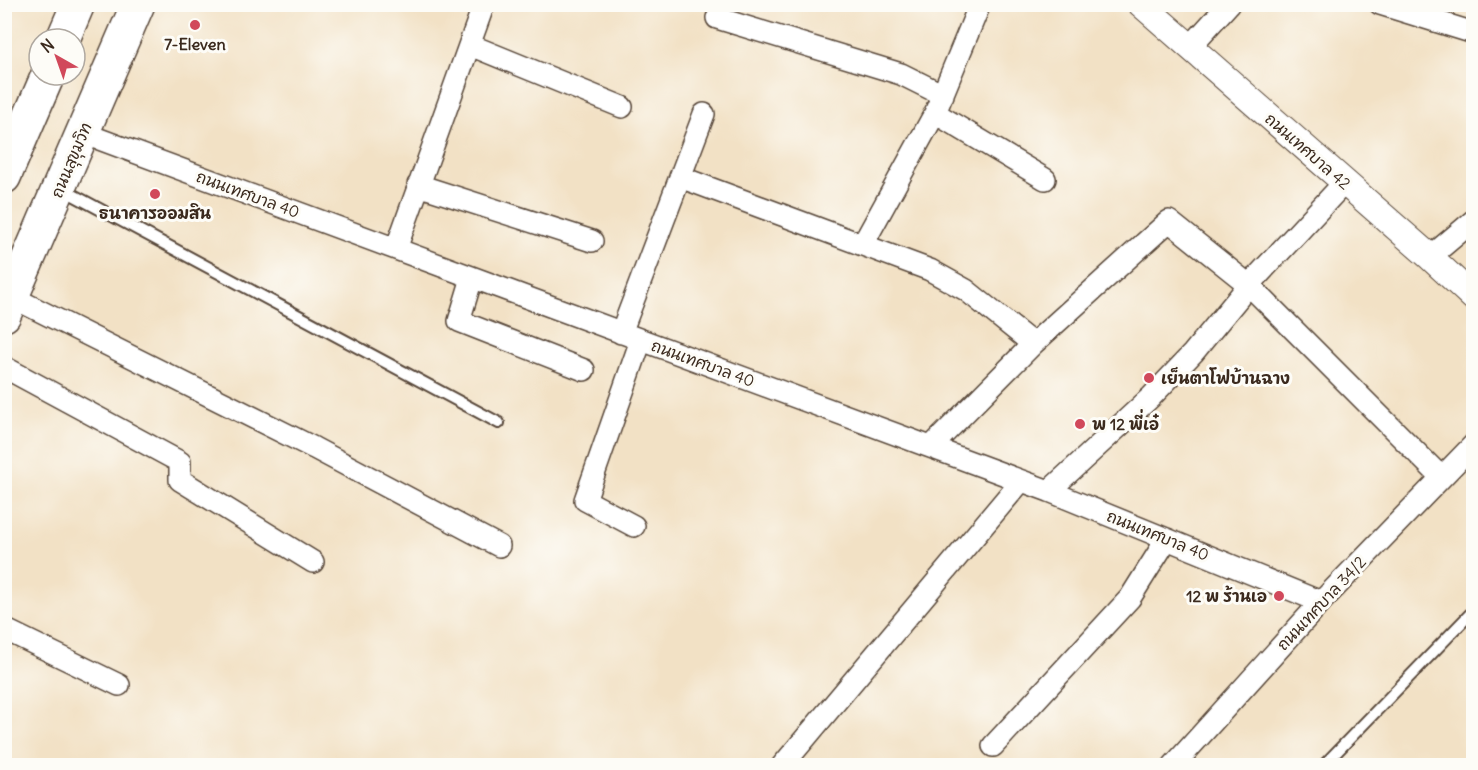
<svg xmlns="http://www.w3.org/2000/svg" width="1478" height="770" font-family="Delius,'Playpen Sans Thai',sans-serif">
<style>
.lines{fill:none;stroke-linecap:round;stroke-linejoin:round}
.service-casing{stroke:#564537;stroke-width:14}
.minor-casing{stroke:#564537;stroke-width:24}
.tertiary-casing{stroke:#564537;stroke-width:28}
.trunk-casing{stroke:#564537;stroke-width:36}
.service{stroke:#fff;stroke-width:10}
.minor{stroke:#fff;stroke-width:21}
.tertiary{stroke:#fff;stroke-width:26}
.trunk{stroke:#fff;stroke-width:33}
.poi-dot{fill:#d1495b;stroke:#fdfcf7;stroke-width:2}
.labels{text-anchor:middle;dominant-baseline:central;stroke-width:6;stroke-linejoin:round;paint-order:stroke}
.poi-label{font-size:16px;font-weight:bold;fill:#3b2a1e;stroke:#fdfcf7}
.street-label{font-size:16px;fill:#3b2a1e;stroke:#fdfcf7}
</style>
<rect width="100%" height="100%" fill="#fdfcf7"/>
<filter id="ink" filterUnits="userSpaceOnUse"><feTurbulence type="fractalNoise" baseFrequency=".0167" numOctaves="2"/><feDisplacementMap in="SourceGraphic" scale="12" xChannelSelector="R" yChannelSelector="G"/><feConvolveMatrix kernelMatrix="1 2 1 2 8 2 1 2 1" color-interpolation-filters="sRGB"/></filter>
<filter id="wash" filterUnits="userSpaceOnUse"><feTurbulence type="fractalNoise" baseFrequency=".008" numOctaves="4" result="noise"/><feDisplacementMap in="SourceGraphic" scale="24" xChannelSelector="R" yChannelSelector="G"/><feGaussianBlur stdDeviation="1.35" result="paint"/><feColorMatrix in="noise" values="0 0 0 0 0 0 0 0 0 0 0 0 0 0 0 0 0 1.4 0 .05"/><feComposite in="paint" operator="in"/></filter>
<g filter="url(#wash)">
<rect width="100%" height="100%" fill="#f2e1c5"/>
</g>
<g filter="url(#ink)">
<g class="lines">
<defs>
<path id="service" d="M62,189L499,423
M1323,766L1474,610"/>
<path id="minor" d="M1380,4L1474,33
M717,18L901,74L943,95
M470,45L622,107
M1190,47L1229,4
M935,113L1045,179
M83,133L1049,491L1321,602
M680,177L930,270L966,290L1033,344
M418,185L592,241
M863,244L935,113L980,4
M396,249L484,4
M1430,257L1474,220
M472,278L459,321L584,370
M12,297L314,448L499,546
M621,333L704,114
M4,367L180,462V480L313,562
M931,447L1033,344L1169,221L1249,285L1441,477
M1049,491L1151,397L1193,353L1249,285L1344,183
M634,526L585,500L641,340
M4,629L119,685
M993,746L1130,598L1167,539
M782,766L1021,481
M1173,766L1321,602L1474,444"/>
<path id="tertiary" d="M1141,4L1430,257L1474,298"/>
<path id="trunk" d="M63,39L78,4
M4,177L48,75
M4,315L138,4"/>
</defs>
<use href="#service" class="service-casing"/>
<use href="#minor" class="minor-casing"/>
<use href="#tertiary" class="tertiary-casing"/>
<use href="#trunk" class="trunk-casing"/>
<use href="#service" class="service"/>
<use href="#minor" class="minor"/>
<use href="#tertiary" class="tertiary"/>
<use href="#trunk" class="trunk"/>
</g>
</g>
<g class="poi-dot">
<circle cx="195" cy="25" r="6"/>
<circle cx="155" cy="194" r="6"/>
<circle cx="1149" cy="378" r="6"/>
<circle cx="1080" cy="424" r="6"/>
<circle cx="1279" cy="596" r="6"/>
</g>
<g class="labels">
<g class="poi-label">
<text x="195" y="44">7-Eleven</text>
<text x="155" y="213">ธนาคารออมสิน</text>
<text x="1161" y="378" text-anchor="start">เย็นตาโฟบ้านฉาง</text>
<text x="1092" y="424" text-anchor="start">พ 12 พี่เอ๋</text>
<text x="1267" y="596" text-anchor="end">12 พ ร้านเอ</text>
</g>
<g class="street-label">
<text transform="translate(1308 151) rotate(41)">ถนนเทศบาล 42</text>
<text transform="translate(71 160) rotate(-67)">ถนนสุขุมวิท</text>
<text transform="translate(248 194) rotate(20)">ถนนเทศบาล 40</text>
<text transform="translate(703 363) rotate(20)">ถนนเทศบาล 40</text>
<text transform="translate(1158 535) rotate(22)">ถนนเทศบาล 40</text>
<text transform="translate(1321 603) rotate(-47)">ถนนเทศบาล 34/2</text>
</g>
</g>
<rect width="1478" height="770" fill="none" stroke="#fdfcf7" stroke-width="24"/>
<g transform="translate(57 57) rotate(320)"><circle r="28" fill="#fdfcf7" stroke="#afa8a0" stroke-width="1.5"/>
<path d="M0-4.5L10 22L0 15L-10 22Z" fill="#d1495b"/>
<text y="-9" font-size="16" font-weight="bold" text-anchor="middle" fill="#3b2a1e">N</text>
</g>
</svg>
